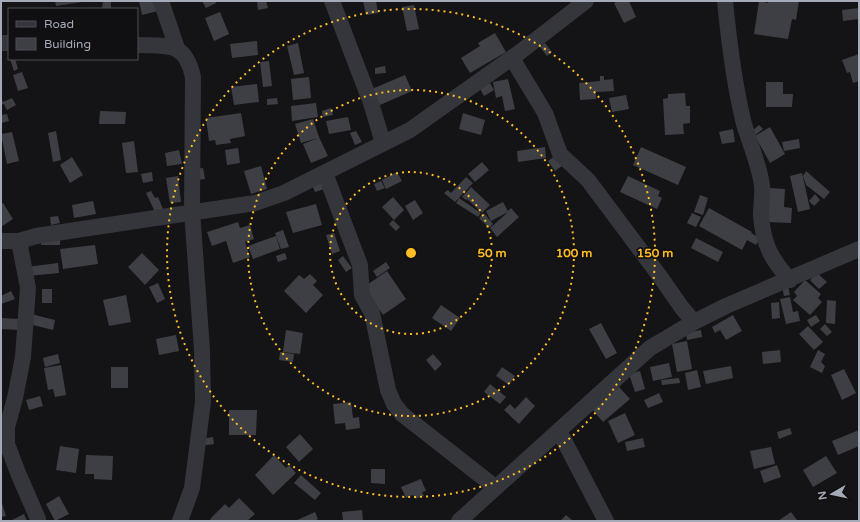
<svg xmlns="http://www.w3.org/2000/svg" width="860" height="522" font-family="'Varela Round',sans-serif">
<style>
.building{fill:#3e3f44}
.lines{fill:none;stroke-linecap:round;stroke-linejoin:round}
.minor{stroke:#35363c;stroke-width:16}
.ring{fill:none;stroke:#ffbd24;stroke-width:2;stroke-dasharray:2 4}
.centre{fill:#ffbd24;stroke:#100f12;stroke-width:2}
.ring-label{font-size:12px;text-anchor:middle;font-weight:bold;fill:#ffbd24;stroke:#100f12;stroke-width:3.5;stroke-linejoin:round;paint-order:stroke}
</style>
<rect width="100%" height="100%" fill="#141417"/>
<path class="building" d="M55,1H82V2L56,6Z
M103,1H111V9H102Z
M139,1H156L158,11L142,15Z
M202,1H215L216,3L206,8Z
M257,1H266L268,8L258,10Z
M363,1H376L378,13L366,15Z
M619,1H629L636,17L624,23L614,3Z
M759,1L768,3V1H799L796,20L792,19L788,39L754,34Z
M414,5L419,29L407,31L402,7Z
M859,8V19L843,21L842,10Z
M220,12L229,34L214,41L205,18Z
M495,33L506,52L470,73L461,58L480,46L478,43Z
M257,41L258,55L232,58L230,44Z
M298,43L304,73L294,75L287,46Z
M545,43L552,52L547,56L540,47Z
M859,54V81L853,83L850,72L847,73L842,60Z
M10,59H15L18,69L14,71Z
M269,61L272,86L263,87L260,62Z
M385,66L386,73L375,74V68Z
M22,72L28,88L18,91L13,75Z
M405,75L412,91L380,105L372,89Z
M600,76H604V80L613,79L614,91L596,92V99L580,100L579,83L600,81Z
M309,77L311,98L293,100L291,79Z
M508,79L515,109L505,111L502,96L496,98L493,82Z
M766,82H783V94H793L792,107H766Z
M490,83L494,90L484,96L480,89Z
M257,84L259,102L234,105L231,87Z
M685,93L686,106H690V123L683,124L684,134L665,135L663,99L668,98V94Z
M626,95L629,109L612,112L609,98Z
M1,97L3,102L12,98L16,105L7,110L4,104L1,105Z
M277,98L278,104L267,105V99Z
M316,103L318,117L292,121L291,106Z
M331,108L333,115L323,117L322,111Z
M100,111L126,112L125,124H99Z
M241,113L245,136L230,139L231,143L216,145L215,140L209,141L206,118Z
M463,113L485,120L481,135L459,129Z
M7,114L9,121L1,123V115Z
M348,117L351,130L329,134L326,121Z
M313,119L319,137L328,156L311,163L303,144L318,138L301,143L295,124Z
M759,125L763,129L754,136L751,132Z
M770,127L785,154L770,163L755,136Z
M733,129L735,142L722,144L719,132Z
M56,131L61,160L53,162L48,133Z
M356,131L362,142L355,145L350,133Z
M12,132L19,161L7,164L1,134Z
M799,139L800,148L784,151L782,142Z
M134,141L138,172L126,173L122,143Z
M545,147L546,158L518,162L517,151Z
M641,147L686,167L678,185L633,165Z
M238,148L240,163L227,165L225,150Z
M179,150L182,164L167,166L165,153Z
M555,156L562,166L555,171L548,161Z
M72,157L83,175L70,183L60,165Z
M482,162L489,170L475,182L468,174Z
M261,166L267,189L251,194L244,171Z
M203,168L205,179L196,180L195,169Z
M806,171L830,192L824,199L806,185L803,176Z
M152,172L153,181L143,183L141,174Z
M397,172L402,181L386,189L382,180Z
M802,173L810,209L798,212L790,176Z
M178,176L181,202L170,203L166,178Z
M628,176L660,191L658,196L662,198L657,209L620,192Z
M466,177L473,183L455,202L444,193L448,190L451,193Z
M320,179L324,189L315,192L311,182Z
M381,181L385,188L377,191L374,184Z
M471,187L490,205L482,213L467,199L466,200L462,197Z
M770,188L785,189L784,207L792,208L791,223L768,222Z
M151,191L155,198L158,197L163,209L155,212L146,193Z
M815,194L820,200L814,206L809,201Z
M700,195L708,198L703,215L694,212Z
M393,197L404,210L394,220L382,207Z
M459,198L481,213L478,217L456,203Z
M415,200L423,213L413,220L405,206Z
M93,201L96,214L74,218L72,205Z
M503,202L508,211L511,208L519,217L497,237L490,228L508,212L491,221L486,211Z
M3,203L13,219L1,227V204Z
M316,204L322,225L293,233L286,212Z
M709,208L752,232L751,233L760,238L756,245L747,240L742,250L699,226Z
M484,213L493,224L489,228L479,218Z
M692,213L701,217L696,227L687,223Z
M58,216L60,223L51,225L50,217Z
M393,220L400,227L396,231L389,224Z
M238,222L240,228L250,225L254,239L245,242L250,257L233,263L226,241L212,246L207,232Z
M283,230L289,247L281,249L275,233Z
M334,233L340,251L332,254L326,235Z
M276,236L280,249L253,259L248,246Z
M41,237H60V245H41Z
M696,238L723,252L718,262L691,248Z
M95,245L98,264L63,269L60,249Z
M142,253L159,270L145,285L128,267Z
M285,253L287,259L278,262L276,256Z
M343,256L352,268L346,272L338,260Z
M386,262L390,268L377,277L373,271Z
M58,263L59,273L28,276L27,267Z
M387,271L406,299L383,315L364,287Z
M817,273L827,282L819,289L810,280Z
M310,274L317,281L313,285L323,295L306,313L284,291L299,275L304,279Z
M805,280L821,294L818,298L822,302L810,315L793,300L797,296L794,292Z
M158,283L165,299L157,303L149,287Z
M788,286L790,295L784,296L782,287Z
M42,289H52V303H42Z
M11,291L15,299L1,304V296Z
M126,295L131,322L109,326L103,300Z
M790,297L793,312L798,311L800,321L786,324L780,299Z
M827,300L836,301L835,324L826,323Z
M779,302L780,318L772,319L771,303Z
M441,305L460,318L451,331L432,318Z
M31,314L55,320L53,330L29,324Z
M733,315L742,331L726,340L720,330L715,333L712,327Z
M816,315L820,321L811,327L807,320Z
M1,318L20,319L19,330L1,329Z
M601,323L617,353L606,359L589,329Z
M825,324L832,332L827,336L820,329Z
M808,326L823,342L814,350L799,334Z
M286,330L303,333L300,354L283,352Z
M701,330L702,337L687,340L686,333Z
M176,335L179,351L159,355L156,339Z
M687,341L692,369L677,372L672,344Z
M780,350L781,362L763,364L762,352Z
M818,350L825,354L821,362L825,366L822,373L810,367Z
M280,352L294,354L293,362L279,360Z
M58,354L60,363L45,367L43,358Z
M433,354L442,364L435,371L426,360Z
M669,363L672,377L653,381L650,367Z
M61,365L66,395L55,397L53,389L48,390L44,368Z
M731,366L733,378L706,384L703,371Z
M111,367H128V388H111Z
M502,367L515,376L509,385L496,376Z
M844,369L856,393L842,400L831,375Z
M697,370L701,387L688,390L685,373Z
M640,371L645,389L635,392L629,374Z
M679,378L680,383L662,385L661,380Z
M490,384L506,397L500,404L484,392Z
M619,387L630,399L603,422L592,409Z
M659,393L663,402L648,408L644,400Z
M40,396L43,406L29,410L26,400Z
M526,397L535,406L519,424L504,410L510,404L515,409Z
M351,402L353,418L359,417L360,428L346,430L345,423L335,424L333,404Z
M229,410H257L256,435H229Z
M625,413L635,435L618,443L608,421Z
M790,428L792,434L779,439L777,432Z
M859,430V446L838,455L832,441Z
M300,434L313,449L299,462L286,447Z
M213,437L214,444L201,446L200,439Z
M643,438L645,447L627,451L625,442Z
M60,446L79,449L76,473L56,470Z
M771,447L775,464L754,469L750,451Z
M86,455L113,456L112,480L94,479V474H85Z
M274,455L286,468L289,465L296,473L273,495L255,475Z
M826,456L837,473L813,487L803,470Z
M777,465L781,477L764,483L760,471Z
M371,469H385V484L371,483Z
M301,475L321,493L315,500L294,483Z
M421,479L426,491L422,492L424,496L415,499L413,495L406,498L401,487Z
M59,496L69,514L55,521L46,504Z
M239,498L255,514L247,521H212L210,519L225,504L229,508Z
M1,500L6,516L1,517Z
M362,510L363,521H343L342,512Z
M315,512L318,519L314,521H295Z
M791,512L797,520L778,521Z
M24,514L27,521H10Z
M566,515L573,521H560Z"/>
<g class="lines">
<path class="minor" d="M161,1L177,48
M332,1L371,103L383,143
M725,1C729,42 734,84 744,124C750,144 759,164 762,185C763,195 761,205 761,215C763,244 771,259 790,280
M1,43H9
M137,45C168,46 185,41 193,77L192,211L202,350L203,402L192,488L180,521
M512,58L545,113L560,154L588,180L659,275L682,308L694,322
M325,173L360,265L362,295L372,313L388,390L394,404L402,414L495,487
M1,241H19L36,236L255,203L284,193L410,130L520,52L586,1
M19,241L28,288L23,357L15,398L7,427V444L18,473L38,519
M559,431L606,521
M459,521L650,348L694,322L726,306L859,249"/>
</g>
<g class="ring">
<circle cx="411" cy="253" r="81"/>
<circle cx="411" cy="253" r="163"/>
<circle cx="411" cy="253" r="244"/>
</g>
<circle cx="411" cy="253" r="6" class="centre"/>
<g class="ring-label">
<text x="492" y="257">50 m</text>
<text x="574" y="257">100 m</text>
<text x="655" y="257">150 m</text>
</g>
<rect width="860" height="522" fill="none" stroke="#a5aab8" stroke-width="4"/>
<rect x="8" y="8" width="130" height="52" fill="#100f12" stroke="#4c4d54"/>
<rect x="16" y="21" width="20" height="6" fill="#35363c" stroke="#4c4d54"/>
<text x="44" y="28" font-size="12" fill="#a5aab8">Road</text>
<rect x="16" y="38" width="20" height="12" fill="#3e3f44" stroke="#4c4d54"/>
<text x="44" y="48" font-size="12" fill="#a5aab8">Building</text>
<g transform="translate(832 494) rotate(261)" stroke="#100f12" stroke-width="3" paint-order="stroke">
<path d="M0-3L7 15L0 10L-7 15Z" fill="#a5aab8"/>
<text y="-6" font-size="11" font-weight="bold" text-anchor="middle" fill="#a5aab8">N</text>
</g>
</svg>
